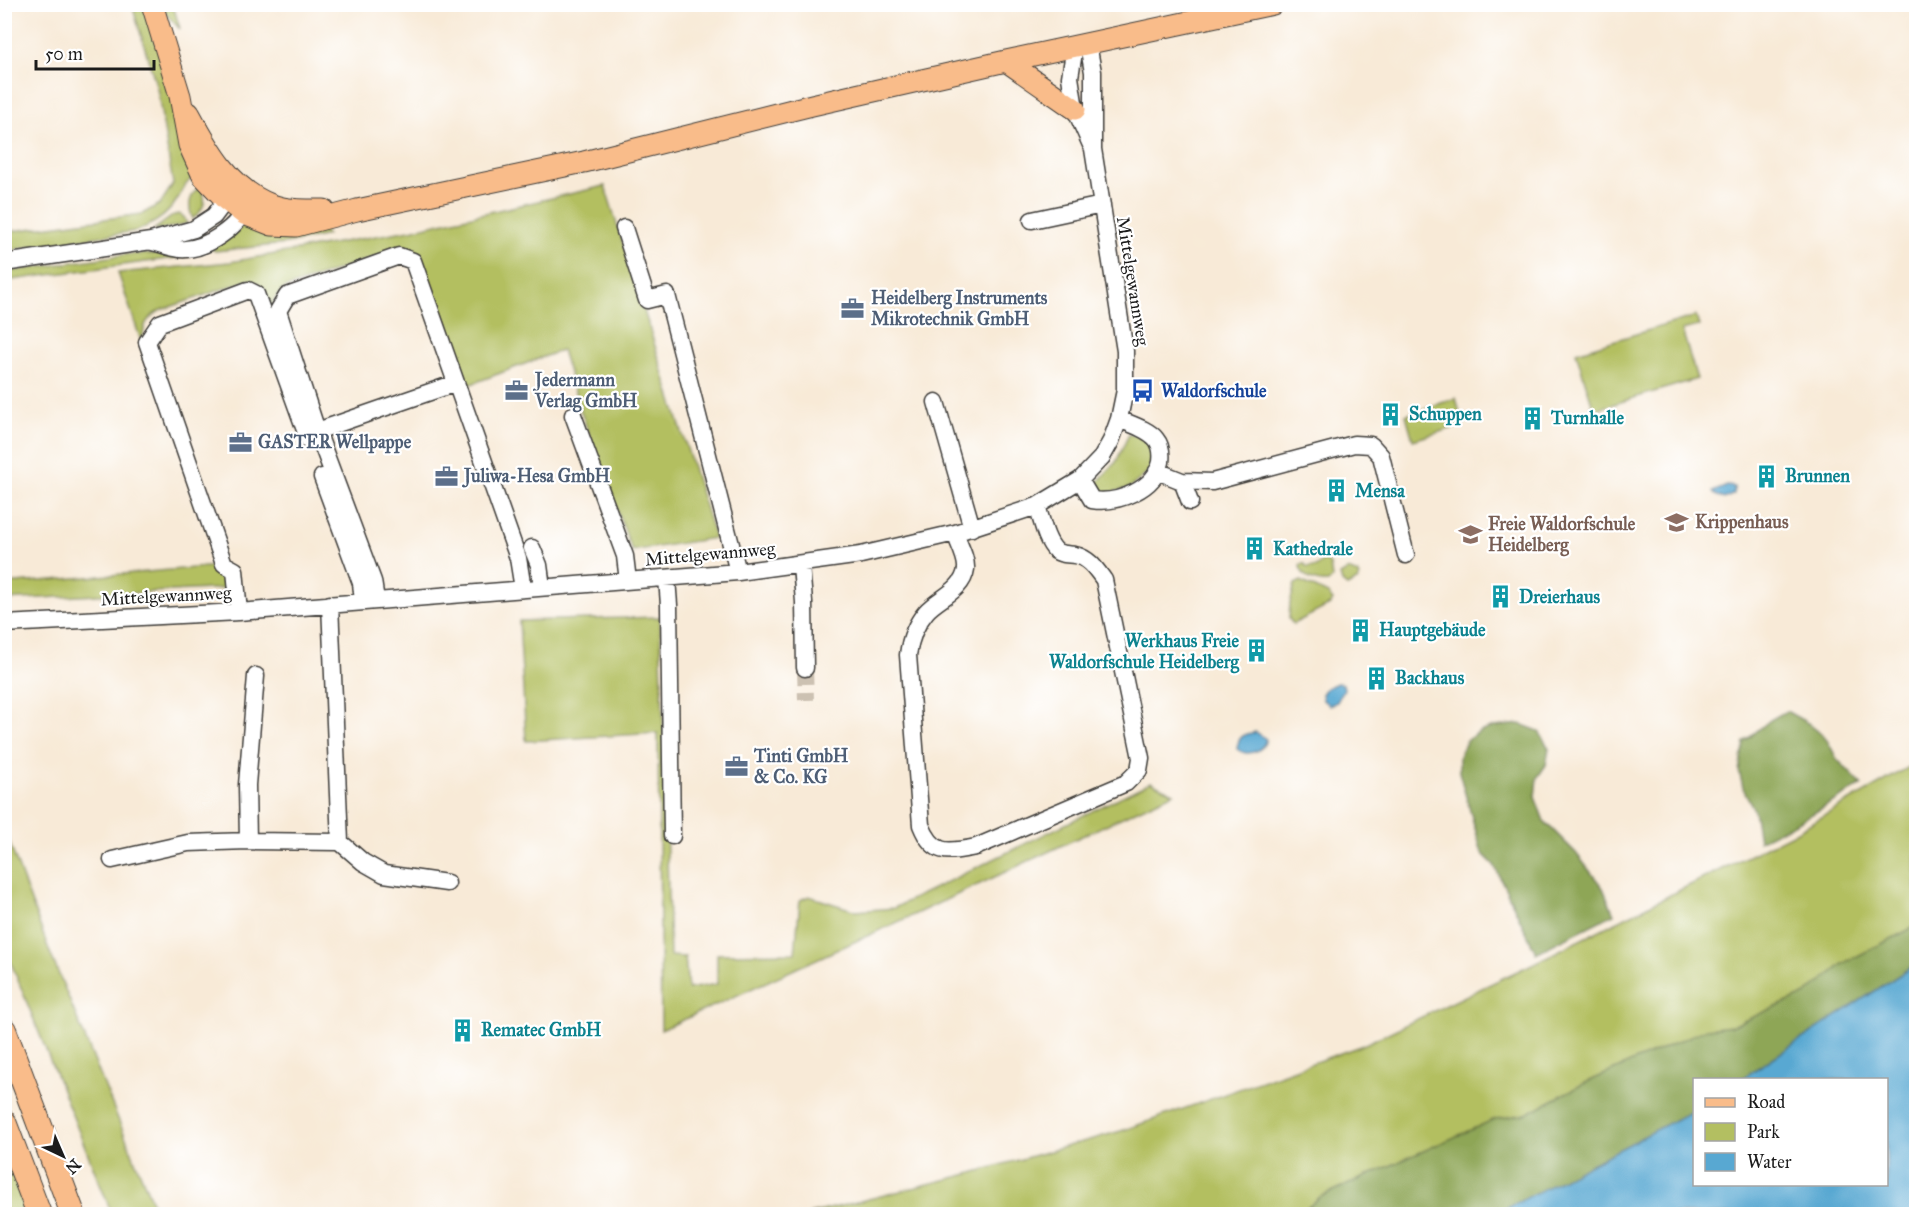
<svg xmlns="http://www.w3.org/2000/svg" width="1921" height="1219" font-family="'IM FELL Great Primer',serif">
<style>
.green{fill:#b3bf61;stroke:#686e3e;stroke-width:1.5}
.forest{fill:#8ea657;stroke:#55613a;stroke-width:1.5}
.water{fill:#58a8d2;stroke:#3a6277;stroke-width:1.5}
.lines{fill:none;stroke-linecap:round;stroke-linejoin:round}
.minor-tunnel{stroke:#ccc1b2;stroke-width:16;stroke-dasharray:16 8;stroke-linecap:butt}
.minor-casing{stroke:#3d3b38;stroke-width:19}
.major-casing{stroke:#3d3b38;stroke-width:23}
.highway-casing{stroke:#3d3b38;stroke-width:26}
.minor{stroke:#fff;stroke-width:16}
.major{stroke:#f9bc8a;stroke-width:21}
.highway{stroke:#f9bc8a;stroke-width:24}
.labels{text-anchor:middle;dominant-baseline:central;stroke-width:4.5;stroke-linejoin:round;paint-order:stroke}
.street-label{font-size:18px;fill:#1c1c1c;stroke:#fff}
.service-label{font-size:18px;font-weight:bold;fill:#4e5e75;stroke:#fff;text-anchor:start}
.transit-label{font-size:18px;font-weight:bold;fill:#164399;stroke:#fff;text-anchor:start}
.culture-label{font-size:18px;font-weight:bold;fill:#0d838f;stroke:#fff;text-anchor:start}
.education-label{font-size:18px;font-weight:bold;fill:#785e54;stroke:#fff;text-anchor:start}
</style>
<rect width="100%" height="100%" fill="#fff"/>
<filter id="ink" filterUnits="userSpaceOnUse"><feTurbulence type="fractalNoise" baseFrequency=".0167" numOctaves="2"/><feDisplacementMap in="SourceGraphic" scale="12" xChannelSelector="R" yChannelSelector="G"/><feConvolveMatrix kernelMatrix="1 2 1 2 8 2 1 2 1" color-interpolation-filters="sRGB"/></filter>
<filter id="wash" filterUnits="userSpaceOnUse"><feTurbulence type="fractalNoise" baseFrequency=".008" numOctaves="4" result="noise"/><feDisplacementMap in="SourceGraphic" scale="24" xChannelSelector="R" yChannelSelector="G"/><feGaussianBlur stdDeviation="1.35" result="paint"/><feColorMatrix in="noise" values="0 0 0 0 0 0 0 0 0 0 0 0 0 0 0 0 0 1.4 0 .05"/><feComposite in="paint" operator="in"/></filter>
<g filter="url(#wash)">
<rect width="100%" height="100%" fill="#f8ead7"/>
<path class="green" d="M132,5H147L194,177C185,183 183,190 177,200C167,216 154,224 136,231L5,251V232L142,214L160,204L173,184L157,88Z
M163,5H173L180,29L166,14Z
M200,186C208,200 205,208 193,219C187,206 189,196 200,186Z
M605,186L715,538L632,551L581,412L562,350L466,386L422,264L412,252L402,248L286,288C273,297 271,302 273,317L258,283L249,280L161,310C144,320 144,325 142,344L118,273L230,262L410,230Z
M179,214L184,217L187,223L174,227L153,230L174,215Z
M248,225L323,228L327,235L287,244L215,251L210,248L234,228Z
M129,254H179L190,256L5,281V272Z
M1696,316L1699,326L1682,330L1697,379L1594,410L1576,352Z
M1456,398L1463,425L1413,440L1406,415Z
M1129,434L1141,436L1154,447V468L1129,488L1096,496L1091,489L1116,462Z
M1324,560L1330,564L1332,578L1328,582C1316,583 1304,579 1300,567L1301,564H1305L1306,567H1316Z
M217,566L228,588L5,600V584Z
M1348,570L1358,574L1360,577L1357,581L1347,586L1342,582L1340,575Z
M1301,581L1328,594L1333,600L1330,605L1293,624L1289,619L1290,603L1295,584Z
M660,617L670,956L685,957L688,989L717,984V954L795,953L800,900L809,896L856,911L894,908L1151,782L1174,793L922,911L661,1030L658,733L526,741L519,621Z
M1916,763V1107L1886,1080H1694V1184L1717,1214H809L972,1173L1121,1131L1363,1045L1530,965L1792,834Z
M5,831L49,950L157,1214H112L5,948Z
M5,1154L27,1214H5Z"/>
<path class="forest" d="M1786,711L1808,723L1826,738L1837,759L1862,785L1800,821L1759,841L1754,810L1743,788L1739,771L1744,742L1770,720Z
M1520,724L1539,731L1549,749L1546,765L1537,778L1535,797L1544,821L1576,853L1603,888L1614,914L1536,953L1494,865L1482,853L1459,772V756L1467,740L1479,732L1494,727Z
M1916,926V964L1741,1079L1694,1080V1110L1496,1214H1300L1320,1197L1495,1119L1526,1114L1583,1084L1706,1029L1732,1026L1806,994L1844,963Z"/>
<path class="water" d="M1727,486L1734,487V494L1724,499L1714,494L1713,492Z
M1337,683L1343,684L1344,689L1337,702L1329,705L1323,700L1322,694L1326,688Z
M1256,732L1266,739C1263,752 1247,757 1237,749C1238,736 1244,734 1256,732Z
M1916,964V1214H1496L1694,1110V1184H1886V1080L1741,1079Z"/>
</g>
<g filter="url(#ink)">
<g class="lines">
<path class="minor-tunnel" d="M805,668L806,700"/>
<defs>
<path id="minor" d="M1075,46L1070,77L1075,109L1091,145
M1032,220L1102,205
M624,228L647,300L667,295L738,572
M152,242C161,244 171,248 180,249C205,251 241,226 247,203
M4,263L151,241L194,229L214,216L226,200L237,197
M936,402L972,528
M573,415L625,556L628,581
M317,431L456,383
M1157,471L1182,481L1212,482L1354,444L1371,445L1381,456L1406,555
M322,477L361,583L363,601
M1080,480L1092,500C1118,504 1155,489 1161,462C1162,454 1161,445 1156,439C1148,429 1130,424 1119,419
M1182,481L1190,502
M955,533C958,543 967,558 966,569C963,591 938,598 926,612C915,625 910,639 908,655L921,825C933,855 946,853 976,847L1126,783L1139,770L1141,758L1104,580C1096,569 1089,558 1075,555C1068,554 1062,555 1056,551C1045,540 1042,520 1037,506
M532,548L539,565L542,587
M801,565L804,602L805,668
M667,578L669,605L672,836
M376,600L373,581L317,431L278,311L287,296L399,256L413,261L518,558L523,589
M239,612L235,570L224,564L147,342L160,323L248,290L256,294L309,441
M4,624L239,612L738,572L861,555L955,533L1037,506L1080,480L1102,457L1111,441L1119,419L1125,390V351L1093,149V72L1088,44
M248,841L247,785L256,676
M340,842L363,862L384,874L447,883
M112,860L188,843L248,841L340,842L330,604"/>
<path id="major" d="M152,4L180,96L189,145L203,176L226,200L244,214L272,225L296,226L357,210L584,162L812,105L1006,61L1273,4
M1006,61L1075,109
M189,113C209,150 231,190 272,205C289,211 307,210 324,210"/>
<path id="highway" d="M4,1030L73,1214
M4,1122L39,1214"/>
</defs>
<use href="#minor" class="minor-casing"/>
<use href="#major" class="major-casing"/>
<use href="#highway" class="highway-casing"/>
<use href="#minor" class="minor"/>
<use href="#major" class="major"/>
<use href="#highway" class="highway"/>
</g>
</g>
<defs>
<symbol id="office-bare" viewBox="-9 -9 18 18"><path d="M-6-3h4V-5.5h4V-3h4V5H-6ZM-1-4.5V-3h2v-1.5ZM-6 0V1H6V0Z" fill="#5c6f8a" stroke="#fff" stroke-width="2.5" paint-order="stroke"/></symbol>
<symbol id="bus-bare" viewBox="-9 -9 18 18"><path d="M-5-6H5V4H4V6H2V4H-2V6H-4V4H-5ZM-3.5-4V0h7V-4ZM-3.5 1.2v1.5H-2V1.2ZM2 1.2v1.5H3.5V1.2Z" fill="#1a4fb4" stroke="#fff" stroke-width="2.5" paint-order="stroke"/></symbol>
<symbol id="building-bare" viewBox="-9 -9 18 18"><path d="M-4-6H4V6H1V3H-1V6H-4ZM-2.5-4.3h1.7v1.8h-1.7ZM.8-4.3h1.7v1.8H.8ZM-2.5-1h1.7V.8h-1.7ZM.8-1h1.7V.8H.8Z" fill="#0f9aa8" stroke="#fff" stroke-width="2.5" paint-order="stroke"/></symbol>
<symbol id="school-bare" viewBox="-9 -9 18 18"><path d="M0-5L7-2L0 1L-7-2ZM-4 1L0 2.5L4 1V4Q0 6-4 4Z" fill="#8d6e63" stroke="#fff" stroke-width="2.5" paint-order="stroke"/></symbol>
</defs>
<g fill-rule="evenodd">
<use href="#office-bare" x="836" y="292" width="33" height="33"/>
<use href="#office-bare" x="500" y="374" width="33" height="33"/>
<use href="#bus-bare" x="1126" y="374" width="33" height="33"/>
<use href="#building-bare" x="1374" y="398" width="33" height="33"/>
<use href="#building-bare" x="1516" y="402" width="33" height="33"/>
<use href="#office-bare" x="224" y="426" width="33" height="33"/>
<use href="#office-bare" x="430" y="460" width="33" height="33"/>
<use href="#building-bare" x="1750" y="460" width="33" height="33"/>
<use href="#building-bare" x="1320" y="474" width="33" height="33"/>
<use href="#school-bare" x="1660" y="506" width="33" height="33"/>
<use href="#school-bare" x="1454" y="518" width="33" height="33"/>
<use href="#building-bare" x="1238" y="532" width="33" height="33"/>
<use href="#building-bare" x="1484" y="580" width="33" height="33"/>
<use href="#building-bare" x="1344" y="614" width="33" height="33"/>
<use href="#building-bare" x="1240" y="634" width="33" height="33"/>
<use href="#building-bare" x="1360" y="662" width="33" height="33"/>
<use href="#office-bare" x="720" y="750" width="33" height="33"/>
<use href="#building-bare" x="446" y="1014" width="33" height="33"/>
</g>
<g class="labels">
<g class="street-label">
<text transform="translate(1133 281) rotate(81)">Mittelgewannweg</text>
<text transform="translate(710 554) rotate(-5)">Mittelgewannweg</text>
<text transform="translate(166 596) rotate(-3)">Mittelgewannweg</text>
</g>
<g class="service-label">
<text x="871" y="298">Heidelberg Instruments<tspan x="871" dy="21">Mikrotechnik GmbH</tspan></text>
<text x="535" y="380">Jedermann<tspan x="535" dy="21">Verlag GmbH</tspan></text>
<text x="258" y="442">GASTER Wellpappe</text>
<text x="464" y="476">Juliwa-Hesa GmbH</text>
<text x="754" y="756">Tinti GmbH<tspan x="754" dy="21">&amp; Co. KG</tspan></text>
</g>
<g class="transit-label">
<text x="1161" y="391">Waldorfschule</text>
</g>
<g class="culture-label">
<text x="1409" y="414">Schuppen</text>
<text x="1551" y="418">Turnhalle</text>
<text x="1785" y="476">Brunnen</text>
<text x="1355" y="491">Mensa</text>
<text x="1273" y="549">Kathedrale</text>
<text x="1519" y="597">Dreierhaus</text>
<text x="1379" y="630">Hauptgebäude</text>
<text x="1239" y="641" text-anchor="end">Werkhaus Freie<tspan x="1239" dy="21">Waldorfschule Heidelberg</tspan></text>
<text x="1395" y="678">Backhaus</text>
<text x="481" y="1030">Rematec GmbH</text>
</g>
<g class="education-label">
<text x="1695" y="522">Krippenhaus</text>
<text x="1488" y="524">Freie Waldorfschule<tspan x="1488" dy="21">Heidelberg</tspan></text>
</g>
</g>
<rect width="1921" height="1219" fill="none" stroke="#fff" stroke-width="24"/>
<rect x="1693" y="1078" width="195" height="108" fill="#ffffff" stroke="#a4a4a4" stroke-width="1.5"/>
<rect x="1705" y="1098" width="30" height="9" fill="#f9bc8a" stroke="#a4a4a4" stroke-width="1.5"/>
<text x="1747" y="1108" font-size="18" fill="#1c1c1c">Road</text>
<rect x="1705" y="1123" width="30" height="18" fill="#b3bf61" stroke="#a4a4a4" stroke-width="1.5"/>
<text x="1747" y="1138" font-size="18" fill="#1c1c1c">Park</text>
<rect x="1705" y="1153" width="30" height="18" fill="#58a8d2" stroke="#a4a4a4" stroke-width="1.5"/>
<text x="1747" y="1168" font-size="18" fill="#1c1c1c">Water</text>
<g transform="translate(63 1156) rotate(136)" stroke="#ffffff" stroke-width="4.5" paint-order="stroke">
<path d="M0-4.5L10 22L0 15L-10 22Z" fill="#1c1c1c"/>
<text y="-9" font-size="16" font-weight="bold" text-anchor="middle" fill="#1c1c1c">N</text>
</g>
<path d="M36 60v9h118v-9" fill="none" stroke="#1c1c1c" stroke-width="3"/>
<text x="45" y="60" font-size="18" fill="#1c1c1c" stroke="#ffffff" stroke-width="4.5" paint-order="stroke">50 m</text>
</svg>
